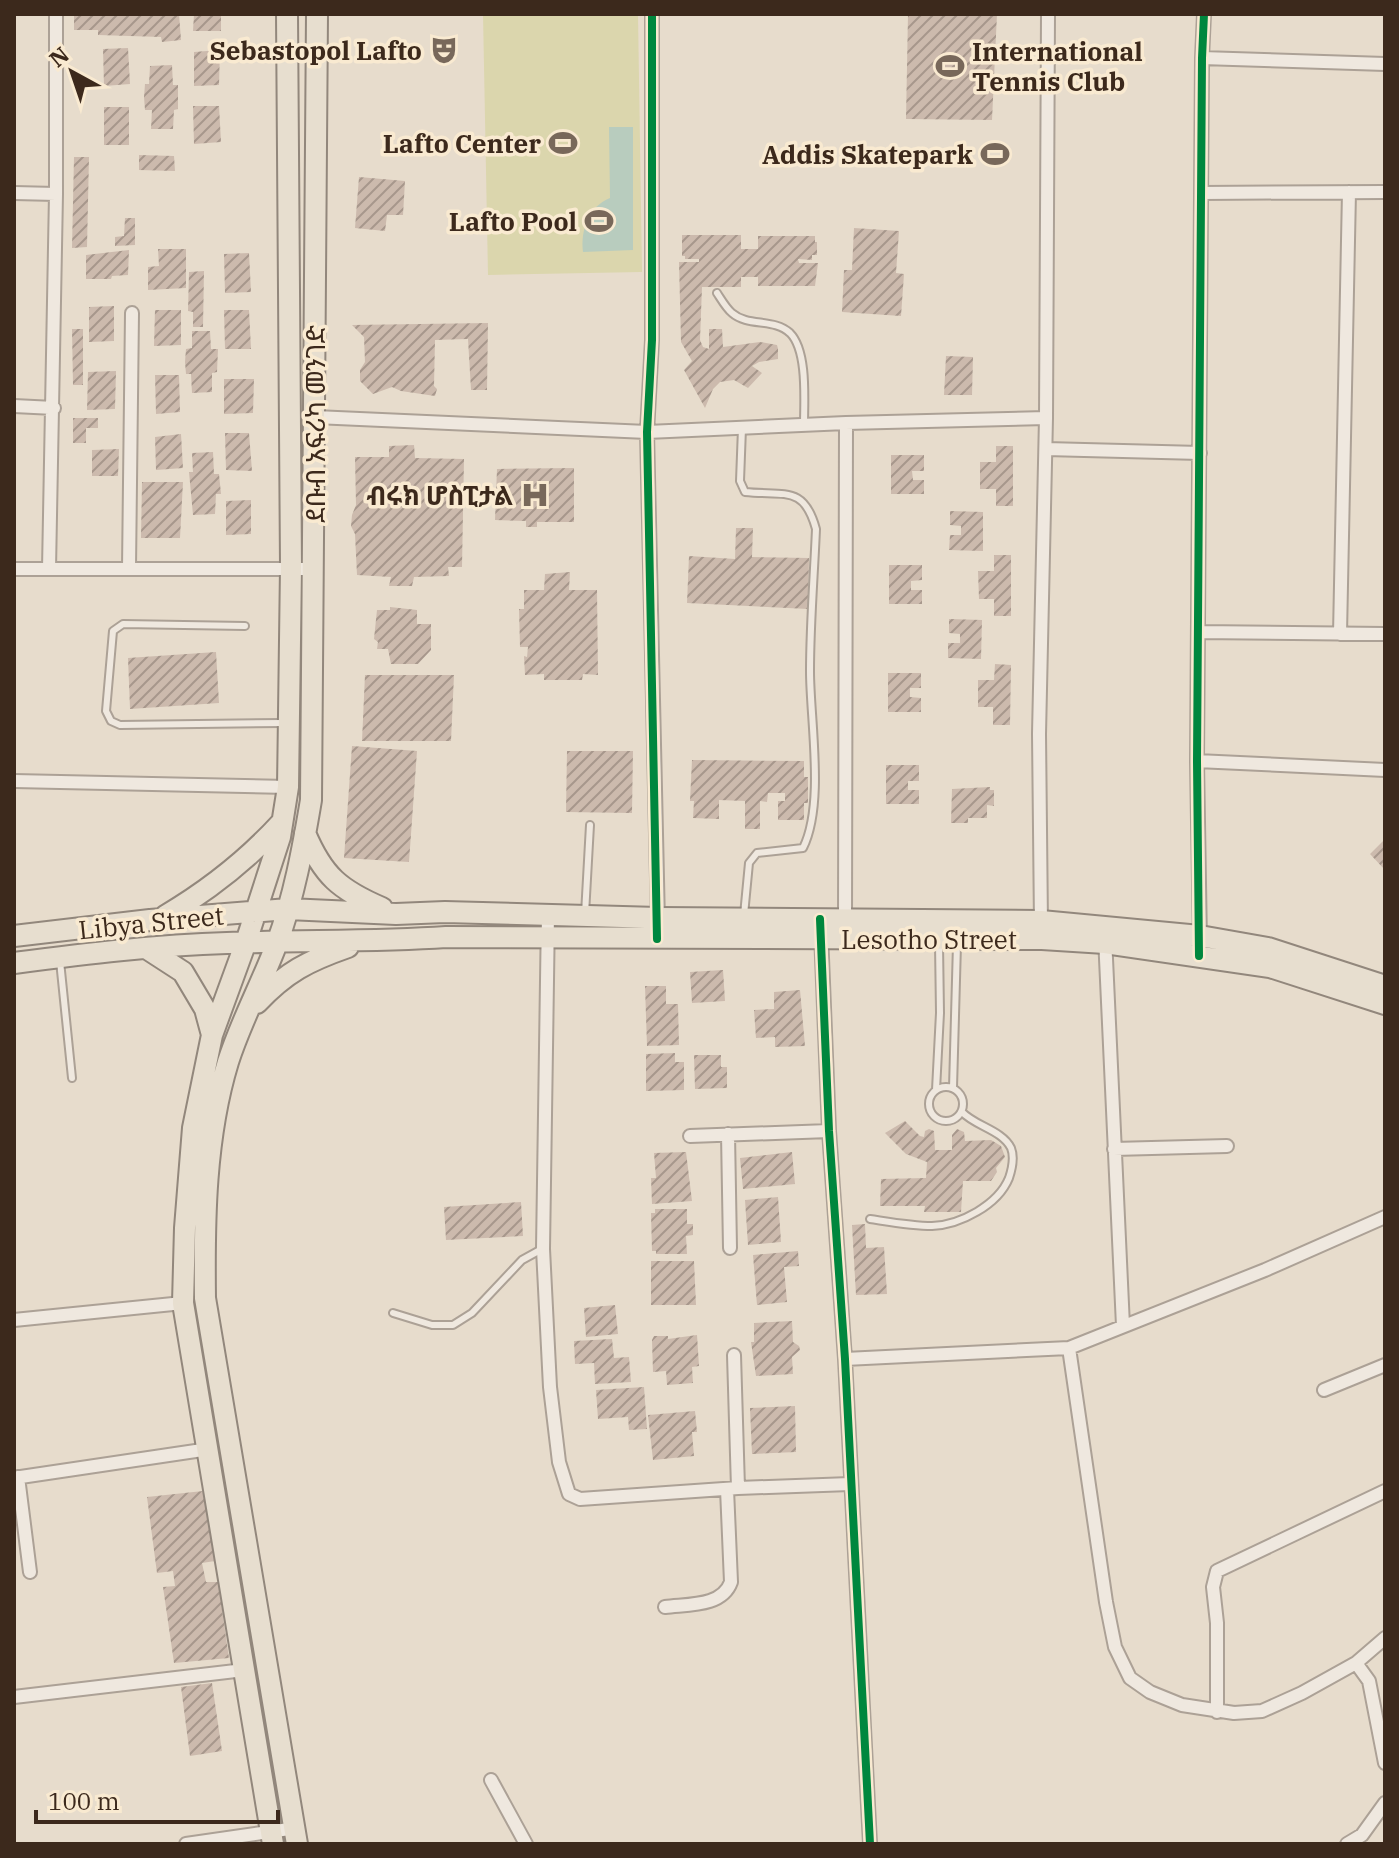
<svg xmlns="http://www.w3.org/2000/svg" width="1399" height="1858" font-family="'IBM Plex Serif','Noto Sans Ethiopic',serif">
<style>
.park{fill:#dbd6ad}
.water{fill:#b8ccbe}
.building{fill:url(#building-hatch)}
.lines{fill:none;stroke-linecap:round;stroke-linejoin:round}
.service-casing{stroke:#aca196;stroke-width:10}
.minor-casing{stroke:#aca196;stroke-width:16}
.primary-casing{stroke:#92877c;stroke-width:24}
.service{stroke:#efe8df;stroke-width:6}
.minor{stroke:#efe8df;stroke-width:12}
.primary{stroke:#e7decf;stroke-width:20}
.cycleway-casing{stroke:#f9ead1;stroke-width:13}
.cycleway{stroke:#00873e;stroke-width:8}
.labels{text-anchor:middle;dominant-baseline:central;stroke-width:7;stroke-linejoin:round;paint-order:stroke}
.poi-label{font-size:26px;font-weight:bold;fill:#3c291c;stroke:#f9ead1;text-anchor:end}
.street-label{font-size:26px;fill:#3c291c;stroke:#f9ead1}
</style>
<defs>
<pattern id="building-hatch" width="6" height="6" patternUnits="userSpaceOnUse" patternTransform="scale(2)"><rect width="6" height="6" fill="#ccbaad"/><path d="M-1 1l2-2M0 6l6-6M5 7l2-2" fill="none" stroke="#a7978c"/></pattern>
</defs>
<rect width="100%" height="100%" fill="#e7dccc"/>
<path class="park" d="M483,14H638L642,272L488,275Z"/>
<path class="water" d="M609,127H633V250L583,252C580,231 589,206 610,198Z"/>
<path class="building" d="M74,14H179L181,40L162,42L161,37L98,35V30H74Z
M194,14H221V31H193Z
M908,14H997L992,120L906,119Z
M128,48L130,84L104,86L103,49Z
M220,50L219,85L194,86V52Z
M172,65L173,85H178V109L174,110L173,129H151L152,110H145L144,97L145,84H149L150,66Z
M193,106H219L221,142L194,144Z
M104,107H129V145H104Z
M139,155L174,156L175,171L139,170Z
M74,157H89L87,247L72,248Z
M359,177L405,181L403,215H387L385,231L355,228Z
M125,218H135V245L115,246V237L124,236Z
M854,228L899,231L896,273L904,274L901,316L842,312L844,270H852Z
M682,235H741V249H758V236H815V242H817V255H812V260L798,259L799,263H818L815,286H758V277H741V287H702L700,340L703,347L709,349V329H722L723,347L760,342L777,345L778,349V359L759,362L752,366L762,373L748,388L734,380L720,382L713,389L705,408L684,370L692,361L681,342L679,262H699V259H685V256H682Z
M158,249H186V288L148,290V267L159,266Z
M129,250L128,275L112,276L111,279H86V255Z
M249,253L251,292L225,293L224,254Z
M204,271L203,327H193V312L188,311L189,272Z
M114,306V341L89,342V307Z
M155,310H181V345L154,346Z
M224,310H249L251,349H225Z
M488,323L487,390H471L468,339L435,340L434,386L437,389L435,396L401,391L392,387L373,394L360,381V370L365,362L364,337L352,325Z
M72,329H83V385H73Z
M192,331H210L211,349H218L217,372L212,373V392L192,393L191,374H186L185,362L186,349L192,348Z
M946,356L973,357L972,395H944Z
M116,371L115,409L87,410L88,372Z
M155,375H179L180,412L156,414Z
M224,379H254L253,413L224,414Z
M73,418H98V428H86V443H73Z
M225,433H249L252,471L226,470Z
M181,434L183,468L156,470L155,437Z
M414,445L415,458L464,459L462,567H448L449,576L414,577L412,586H389L391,577L357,575L355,534L351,526L352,515L356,505L355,457H389V446Z
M996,446H1013V506H996V489H980V462H996Z
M119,449L118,476H92V450Z
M213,452L214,474H219L221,494H216L215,514L193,515L189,472H193L192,453Z
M891,455H924V471H912L913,480H924V494H891Z
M574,468V522H537V527H526V521L495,520L497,469Z
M142,482H183L180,538H141Z
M251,500V534L226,535V501Z
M950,511L983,512V551L949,550L950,535H961V526L950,525Z
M736,528H753L752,557L809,558L808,609L687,603L689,556L735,559Z
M994,555H1011V616H994V599H979L978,571H994Z
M889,565H922V580L911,581V590H922V604H889Z
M570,572L569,590H597L598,675L583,674L582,680H544V674L525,675L524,656L527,657L528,647H520L519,609H524V590H544L545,574Z
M390,607L417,610V624H431V650L418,664H391L388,649H377L378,642L374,639L377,610H390Z
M949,619L982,620L981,659L948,658V643H960V634L949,633Z
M216,652L219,703L130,709L128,658Z
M995,664L1011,665L1010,725H993V707H978V680H994Z
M888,673H921V688H910V697L921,698V712H888Z
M365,675H454L451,741H362Z
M352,746L417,751L409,862L344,858Z
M567,751H633L632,813L566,812Z
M692,760L804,761V777H808V803H804V820H778V801H785V793H768L767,802L760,801V829H745V801L719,800V819L693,818L694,801H690Z
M886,765H919V781H908V790H919V804H886Z
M990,787V790H994V806L987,805V818H968V823H951L952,789Z
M1385,839V870L1370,854Z
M723,970L725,1001L692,1003L690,972Z
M645,986H666V1004H678L679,1045L647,1046Z
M800,990L805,1046L775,1047V1037L756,1038L754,1010L774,1009V992Z
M675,1053V1062H684V1090L646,1091V1054Z
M694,1055H721V1067H727V1088L695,1089Z
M905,1121L920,1136L924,1137L925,1131L929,1129L934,1131L935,1150H952V1135L957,1129L964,1132L965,1141L991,1140L1001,1146L1005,1157L996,1168L997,1172L991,1181H963L961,1212H924L925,1206H880L881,1179L926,1178L927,1162L906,1154L885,1133Z
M686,1152L692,1201L652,1204L651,1178H656L654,1153Z
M792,1152L795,1184L743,1189L740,1158Z
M778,1197L781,1242L748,1245L745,1200Z
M521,1202L523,1236L446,1240L444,1207Z
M655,1209H687V1224H693V1235L686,1236L687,1254H656V1251H652L651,1213H655Z
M865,1224L866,1248L884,1247L887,1294L856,1295L852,1225Z
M798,1251L799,1266L784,1267L787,1302L757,1305L753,1255Z
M651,1261H694L696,1305H651Z
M615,1305L618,1334L586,1337L584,1308Z
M792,1321L793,1342L799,1346L800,1350L792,1357L793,1374L756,1376L751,1342H754V1323Z
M697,1335L699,1366L692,1367L693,1383L667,1385L666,1371L653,1372L652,1340L654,1336H668V1339Z
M612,1339L614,1358L629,1357L631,1382L595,1384L594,1363L575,1364L574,1341Z
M644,1387L647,1429L629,1430L628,1417L598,1419L596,1390Z
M795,1406L796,1452L752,1454L750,1408Z
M695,1411L697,1432H692L694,1456L653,1460L648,1415Z
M203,1491L215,1561L202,1563L206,1582H218L229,1658L174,1663L163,1587L175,1586L173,1571L157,1573L147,1497Z
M212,1683L222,1751L190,1756L181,1687Z"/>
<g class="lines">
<defs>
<path id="service" d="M717,293C721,299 726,308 732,313C748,327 774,318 790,333C808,351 804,401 804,425
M742,428L740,481L745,492C785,496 804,485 816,529C814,576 810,624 810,671C810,720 825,804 803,848L757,853L749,863L744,915
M245,626L123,624L113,631L106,711L111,721L120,725L284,723
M585,914L590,825
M60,961L72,1078
M929 1104a17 17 0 1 1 34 0a17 17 0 1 1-34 0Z
M953,1088L957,944
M936,1090L940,1013L939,944
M870,1219C890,1222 912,1226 932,1226C960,1225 998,1205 1009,1178C1012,1169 1015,1158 1011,1148C1002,1130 975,1126 962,1112
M393,1313L432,1325H453L472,1313L522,1260L542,1249"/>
<path id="minor" d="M652,14V340L647,432L658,923
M1202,58L1385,64
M14,193L56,194
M1201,193L1385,192
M14,406L54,408
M315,417L647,432L846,423L1046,418
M1046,449L1200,453
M129,568L132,313
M14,569H314
M49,569L56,194V14
M1198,632L1385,634
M1340,634L1349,192
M1197,761L1385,770
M14,781L288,787
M548,914L543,1249L550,1387L559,1462L569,1494L580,1499L738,1488L850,1484
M845,923L846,423
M1041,924L1039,734L1046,418L1048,14
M821,933L829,1131L845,1359L870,1844
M1105,937L1123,1326
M1200,943L1197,761L1202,58L1204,14
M728,1134L730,1248
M690,1136L829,1131
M1114,1149L1227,1146
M14,1320L183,1303
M1069,1348L1106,1602L1115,1647L1130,1678L1150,1692L1182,1705L1234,1713L1262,1711L1302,1693L1356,1663L1385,1638
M734,1355L738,1488
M845,1359L1069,1348L1265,1270L1385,1217
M1324,1390L1385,1365
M18,1477L30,1572
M14,1478L209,1449
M665,1607C688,1604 722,1607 731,1582L727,1489
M1356,1663L1369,1681L1385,1763
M14,1697L244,1670
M1217,1712V1623L1213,1587L1217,1571L1385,1491
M491,1780L526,1844
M186,1844L296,1828
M1347,1844L1362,1835L1385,1803"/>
<path id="primary" d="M305,833C323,876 340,890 382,908
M165,916C209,890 246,861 280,824
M14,936L150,920L288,909L396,914L445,912L658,918L1041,921L1200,936L1268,948L1385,986
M146,948L183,972L205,1009L212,1035
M14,963C84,954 156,945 227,943C300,940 373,942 446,937L1042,939L1105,943L1270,967L1385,1004
M257,1003C286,972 308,961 348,947
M273,1844L183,1303L185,1228L193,1128L212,1035L246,942L280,837L288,787L291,567L287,14
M297,1844L205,1298C204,1220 205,1137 228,1062C241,1021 262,983 277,943C294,897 303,848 311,800L317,14"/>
</defs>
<use href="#service" class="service-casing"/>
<use href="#minor" class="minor-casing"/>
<use href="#primary" class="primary-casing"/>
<use href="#service" class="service"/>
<use href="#minor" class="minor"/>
<use href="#primary" class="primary"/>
<defs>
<path id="cycleway" d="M652,14V340L647,432L657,939
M820,919L829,1131L845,1359L870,1844
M1199,956L1197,761L1202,58L1204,14"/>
</defs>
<use href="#cycleway" class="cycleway-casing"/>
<use href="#cycleway" class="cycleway"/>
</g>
<defs>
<symbol id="theatre-bare" viewBox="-9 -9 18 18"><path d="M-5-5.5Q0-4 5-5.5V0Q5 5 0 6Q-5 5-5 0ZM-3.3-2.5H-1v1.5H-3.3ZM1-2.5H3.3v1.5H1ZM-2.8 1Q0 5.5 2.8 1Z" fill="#78685a" stroke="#f9ead1" stroke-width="2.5" paint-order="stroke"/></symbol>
<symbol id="stadium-bare" viewBox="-9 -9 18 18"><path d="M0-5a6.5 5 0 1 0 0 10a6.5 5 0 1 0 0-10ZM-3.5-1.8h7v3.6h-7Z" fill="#78685a" stroke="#f9ead1" stroke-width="2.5" paint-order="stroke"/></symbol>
<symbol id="hospital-bare" viewBox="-9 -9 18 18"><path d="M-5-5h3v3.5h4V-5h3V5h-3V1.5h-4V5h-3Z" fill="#78685a" stroke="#f9ead1" stroke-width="2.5" paint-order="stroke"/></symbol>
</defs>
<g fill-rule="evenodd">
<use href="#theatre-bare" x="424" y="30" width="40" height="40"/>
<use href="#stadium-bare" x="930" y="46" width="40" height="40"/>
<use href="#stadium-bare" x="543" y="123" width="40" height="40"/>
<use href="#stadium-bare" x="975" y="134" width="40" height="40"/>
<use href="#stadium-bare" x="579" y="201" width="40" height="40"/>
<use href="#hospital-bare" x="515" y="475" width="40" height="40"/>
</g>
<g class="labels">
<g class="poi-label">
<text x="422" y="50">Sebastopol Lafto</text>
<text x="972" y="51" text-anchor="start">International<tspan x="972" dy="30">Tennis Club</tspan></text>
<text x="541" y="143">Lafto Center</text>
<text x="973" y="154">Addis Skatepark</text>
<text x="577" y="221">Lafto Pool</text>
<text x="513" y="495">ብሩክ ሆስፒታል</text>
</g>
<g class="street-label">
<text transform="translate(315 424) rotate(-90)">ደቡብ አፍሪካ መንገድ</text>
<text transform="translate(151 922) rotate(-6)">Libya Street</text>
<text x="929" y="939">Lesotho Street</text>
</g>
</g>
<rect width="1399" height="1858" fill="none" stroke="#3c291c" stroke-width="32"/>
<g transform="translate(72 72) rotate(320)" stroke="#f9ead1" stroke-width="6" paint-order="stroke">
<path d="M0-6L14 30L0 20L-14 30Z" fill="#3c291c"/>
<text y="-12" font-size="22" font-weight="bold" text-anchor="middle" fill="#3c291c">N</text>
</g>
<path d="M36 1810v12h242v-12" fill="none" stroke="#3c291c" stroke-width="4"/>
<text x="48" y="1810" font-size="24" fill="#3c291c" stroke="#f9ead1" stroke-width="6" paint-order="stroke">100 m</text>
</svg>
